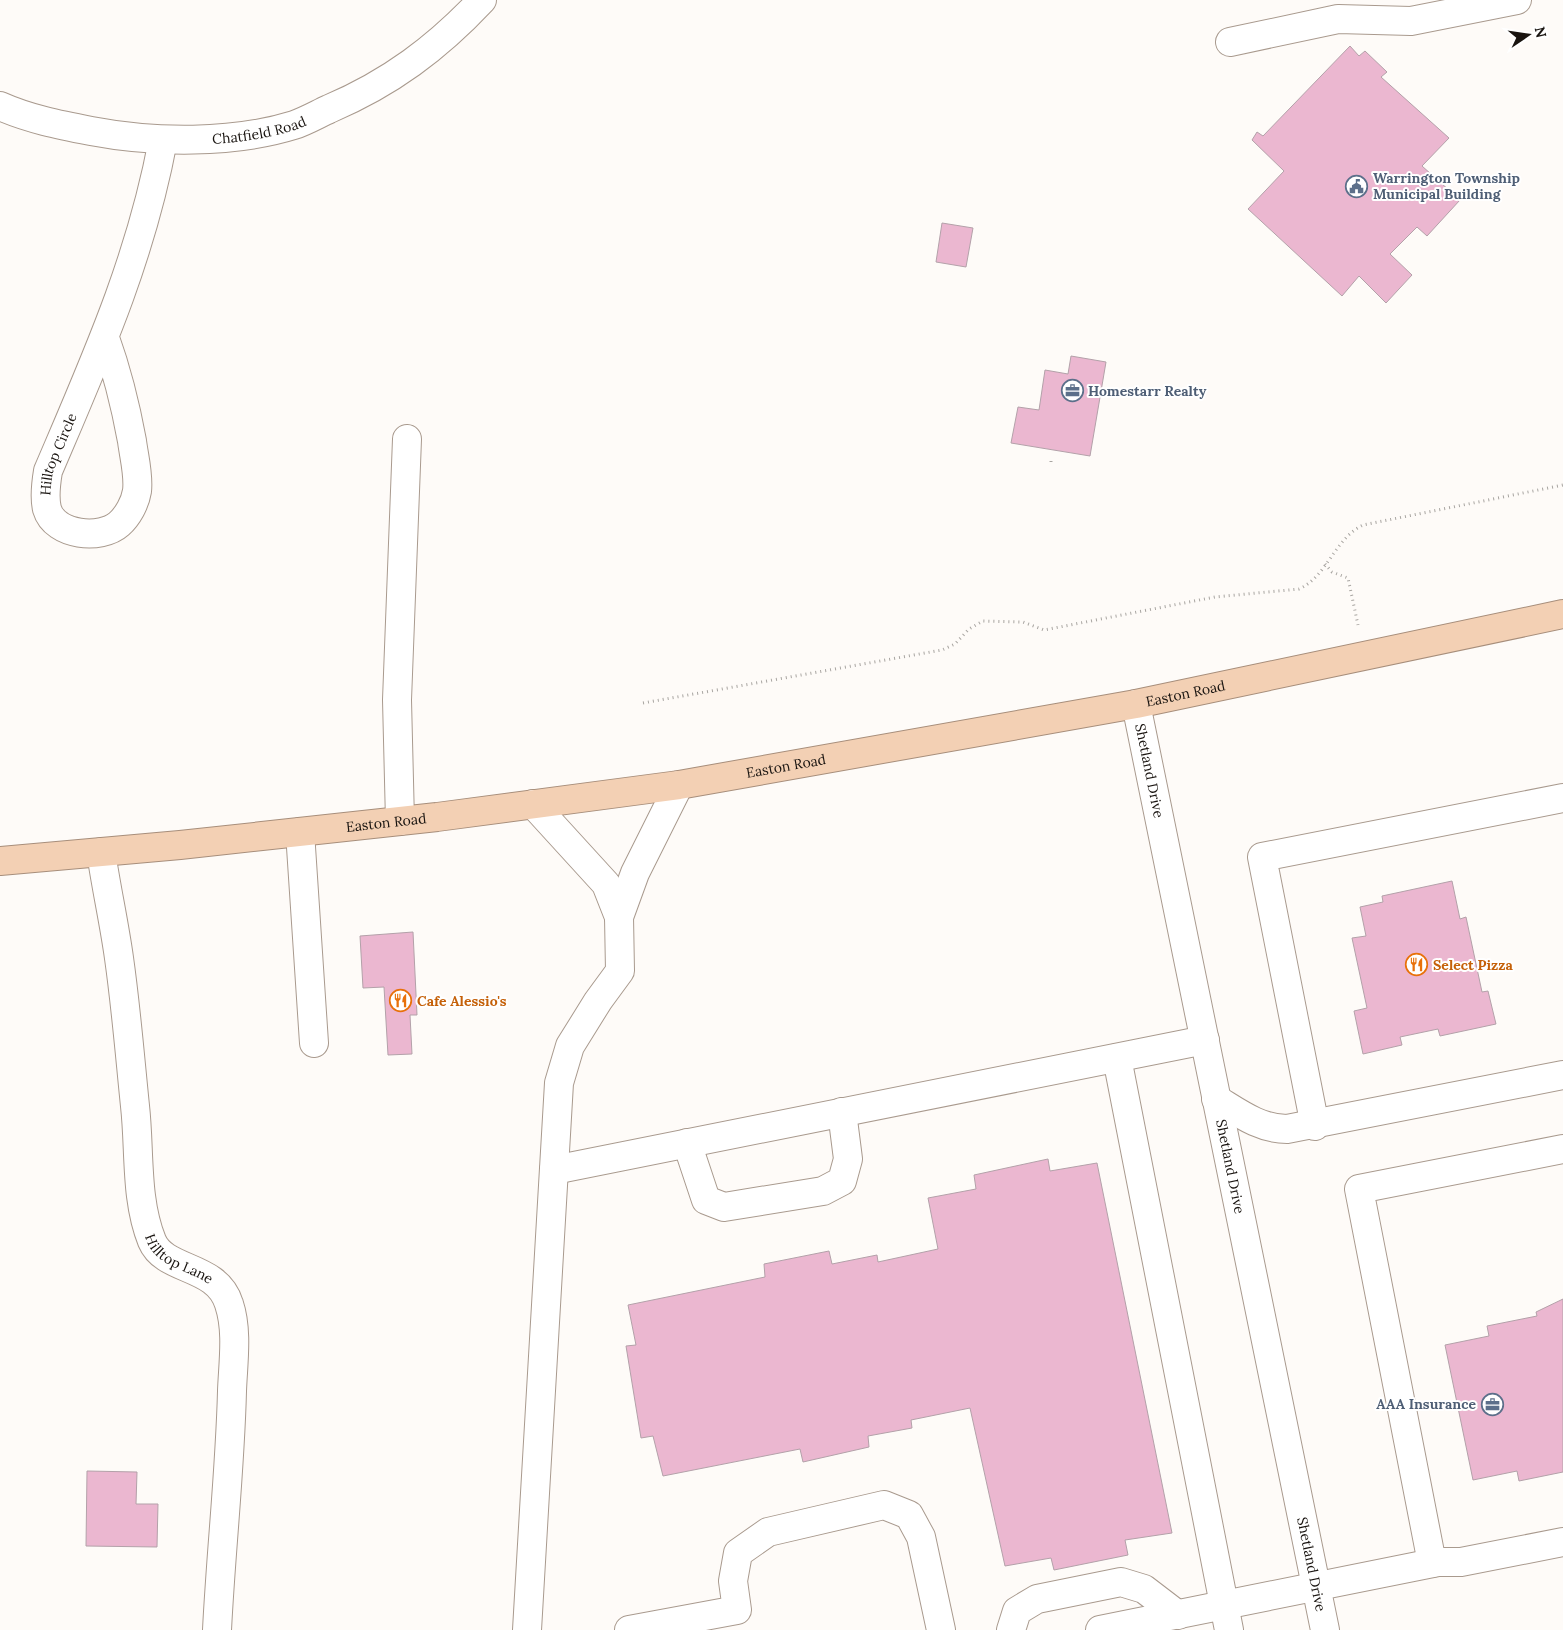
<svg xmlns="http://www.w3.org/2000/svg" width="1563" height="1630" font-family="Lora,serif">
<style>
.building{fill:#ebb7d0;stroke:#b3a1a9}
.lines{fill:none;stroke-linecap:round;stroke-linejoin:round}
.minor-casing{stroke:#a99a8e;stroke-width:30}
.highway-casing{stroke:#a78e7b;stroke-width:30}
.path{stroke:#a8a5a1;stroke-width:3;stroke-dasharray:1 4;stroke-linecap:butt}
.minor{stroke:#fff;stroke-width:28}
.highway{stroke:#f3d0b4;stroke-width:28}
.labels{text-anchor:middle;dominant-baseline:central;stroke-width:4;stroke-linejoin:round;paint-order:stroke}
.street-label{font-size:14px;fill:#191410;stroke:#fff}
.service-label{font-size:14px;font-weight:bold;fill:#4e5e75;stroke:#fff;text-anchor:start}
.food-label{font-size:14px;font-weight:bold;fill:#c56008;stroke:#fff;text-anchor:start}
</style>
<rect width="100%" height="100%" fill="#fefbf8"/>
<path class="building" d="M1350,46L1359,56L1365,51L1387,72L1381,77L1449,138L1422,166L1460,200L1427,236L1417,227L1390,254L1412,275L1386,303L1359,276L1342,296L1248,209L1284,171L1252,140L1257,132L1263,136Z
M942,223L973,228L966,267L936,262Z
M1071,356L1106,362L1090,456L1011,443L1018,407L1039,410L1045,370L1068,374Z
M1452,881L1460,919L1466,917L1482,992L1488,991L1496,1024L1440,1036L1438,1029L1400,1037L1402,1045L1363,1054L1354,1011L1367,1008L1352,938L1366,936L1360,907L1383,902L1382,896Z
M413,932L417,1015H410L412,1054L388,1055L384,987L363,988L360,936Z
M1048,1159L1050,1171L1097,1163L1172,1533L1125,1540L1128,1555L1054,1570L1051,1558L1005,1566L970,1408L911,1420L912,1428L868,1436L869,1447L803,1462L800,1449L663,1476L653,1436L641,1438L626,1346L636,1345L628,1305L765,1277L764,1264L829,1251L832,1264L877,1255L878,1262L938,1249L928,1198L976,1189L974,1175Z
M1563,1299V1472L1519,1481L1517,1471L1473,1480L1445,1345L1489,1336L1487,1326L1537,1316L1536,1312Z
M87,1471L137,1472L136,1504H158L157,1547L86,1546Z"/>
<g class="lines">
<defs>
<g id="minor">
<path d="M1230,42L1338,19L1411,21L1517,0"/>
<path id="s1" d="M0,106C29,119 60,125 91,131C154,143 233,144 294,125C306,121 318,114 329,109C390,83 437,48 482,0"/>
<path id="s2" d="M105,338C118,374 125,403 132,441C134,457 139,475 137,491C135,503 128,516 119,524C101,540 55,536 47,509C44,497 46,483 48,471C95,361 141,259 163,140"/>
<path id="s3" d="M1136,704L1325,1630"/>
<path d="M533,804L606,884L619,917"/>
<path d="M400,821L397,700L407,439"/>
<path d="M300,832L314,1043"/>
<path id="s4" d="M101,852C106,887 114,922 119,958C126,1007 130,1057 135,1106C140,1150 135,1199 152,1241C165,1272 217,1264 229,1304C238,1331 233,1363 232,1391C230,1471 221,1550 217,1630"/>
<path d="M1117,1058L1229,1630"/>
<path d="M1216,1099C1239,1113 1260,1129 1287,1129L1563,1075"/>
<path d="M1315,1126L1262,857L1563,798"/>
<path d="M687,1143L706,1200L724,1207L823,1191L842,1181L848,1159L842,1112"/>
<path d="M554,1170L1205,1040"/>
<path d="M1432,1563L1359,1189L1563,1149"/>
<path d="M527,1630L559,1083L570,1046L598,1001L620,971L619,917L635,873L679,785"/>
<path d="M629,1630L737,1610L733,1581L738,1553L768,1532L884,1505L909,1515L921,1537L941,1630"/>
<path d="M1011,1630L1017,1611L1037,1599L1121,1582L1144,1589L1178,1615"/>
<path d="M1100,1630L1438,1562H1461L1563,1542"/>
</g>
<g id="highway">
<path id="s5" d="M0,861L180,845L437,817L679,785L1136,704L1563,614"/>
</g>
</defs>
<use href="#minor" class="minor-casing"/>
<use href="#highway" class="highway-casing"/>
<path class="path" d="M1051,462V457
M1325,564L1332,572L1348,578L1358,625
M643,703L942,650L955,644L969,629L983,621L1023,622L1044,630L1215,597L1299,589C1327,577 1334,539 1363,525L1563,485"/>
<use href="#minor" class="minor"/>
<use href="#highway" class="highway"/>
</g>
<defs>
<symbol id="civic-ring" viewBox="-11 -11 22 22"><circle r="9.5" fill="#fff" stroke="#5c6f8a" stroke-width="1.5"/><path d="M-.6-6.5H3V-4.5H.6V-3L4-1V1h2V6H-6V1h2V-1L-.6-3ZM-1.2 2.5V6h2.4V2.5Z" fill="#5c6f8a"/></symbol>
<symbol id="office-ring" viewBox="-11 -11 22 22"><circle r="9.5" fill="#fff" stroke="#5c6f8a" stroke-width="1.5"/><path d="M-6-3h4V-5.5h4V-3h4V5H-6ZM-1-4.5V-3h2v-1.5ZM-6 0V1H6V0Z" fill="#5c6f8a"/></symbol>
<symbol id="restaurant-ring" viewBox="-11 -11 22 22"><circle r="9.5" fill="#fff" stroke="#e8710a" stroke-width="1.5"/><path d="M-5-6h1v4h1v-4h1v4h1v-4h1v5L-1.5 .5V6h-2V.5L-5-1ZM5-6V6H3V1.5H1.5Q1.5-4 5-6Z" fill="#e8710a"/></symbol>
</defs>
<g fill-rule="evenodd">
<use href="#civic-ring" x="1344" y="174" width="25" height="25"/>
<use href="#office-ring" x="1060" y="378" width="25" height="25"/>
<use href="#restaurant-ring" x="1404" y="952" width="25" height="25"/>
<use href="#restaurant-ring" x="388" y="988" width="25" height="25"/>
<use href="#office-ring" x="1480" y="1392" width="25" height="25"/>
</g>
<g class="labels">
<g class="street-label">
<text stroke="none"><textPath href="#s1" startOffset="264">Chatfield Road</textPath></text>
<text stroke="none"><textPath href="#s2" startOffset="336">Hilltop Circle</textPath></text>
<text stroke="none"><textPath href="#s5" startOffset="1198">Easton Road</textPath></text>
<text stroke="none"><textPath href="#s5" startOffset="792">Easton Road</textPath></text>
<text stroke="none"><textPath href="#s3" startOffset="68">Shetland Drive</textPath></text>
<text stroke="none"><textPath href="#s5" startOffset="388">Easton Road</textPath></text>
<text stroke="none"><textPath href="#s3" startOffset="472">Shetland Drive</textPath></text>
<text stroke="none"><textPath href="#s4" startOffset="426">Hilltop Lane</textPath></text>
<text stroke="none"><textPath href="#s3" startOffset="878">Shetland Drive</textPath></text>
</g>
<g class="service-label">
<text x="1373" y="178">Warrington Township<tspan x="1373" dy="16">Municipal Building</tspan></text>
<text x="1088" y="391">Homestarr Realty</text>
<text x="1476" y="1404" text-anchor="end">AAA Insurance</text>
</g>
<g class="food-label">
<text x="1433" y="965">Select Pizza</text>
<text x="417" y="1001">Cafe Alessio's</text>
</g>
</g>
<g transform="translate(1528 35) rotate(77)" stroke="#ffffff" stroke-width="4" paint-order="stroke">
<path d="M0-4L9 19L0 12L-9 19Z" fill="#191410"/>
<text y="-8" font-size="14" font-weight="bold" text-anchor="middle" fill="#191410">N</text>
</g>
</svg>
